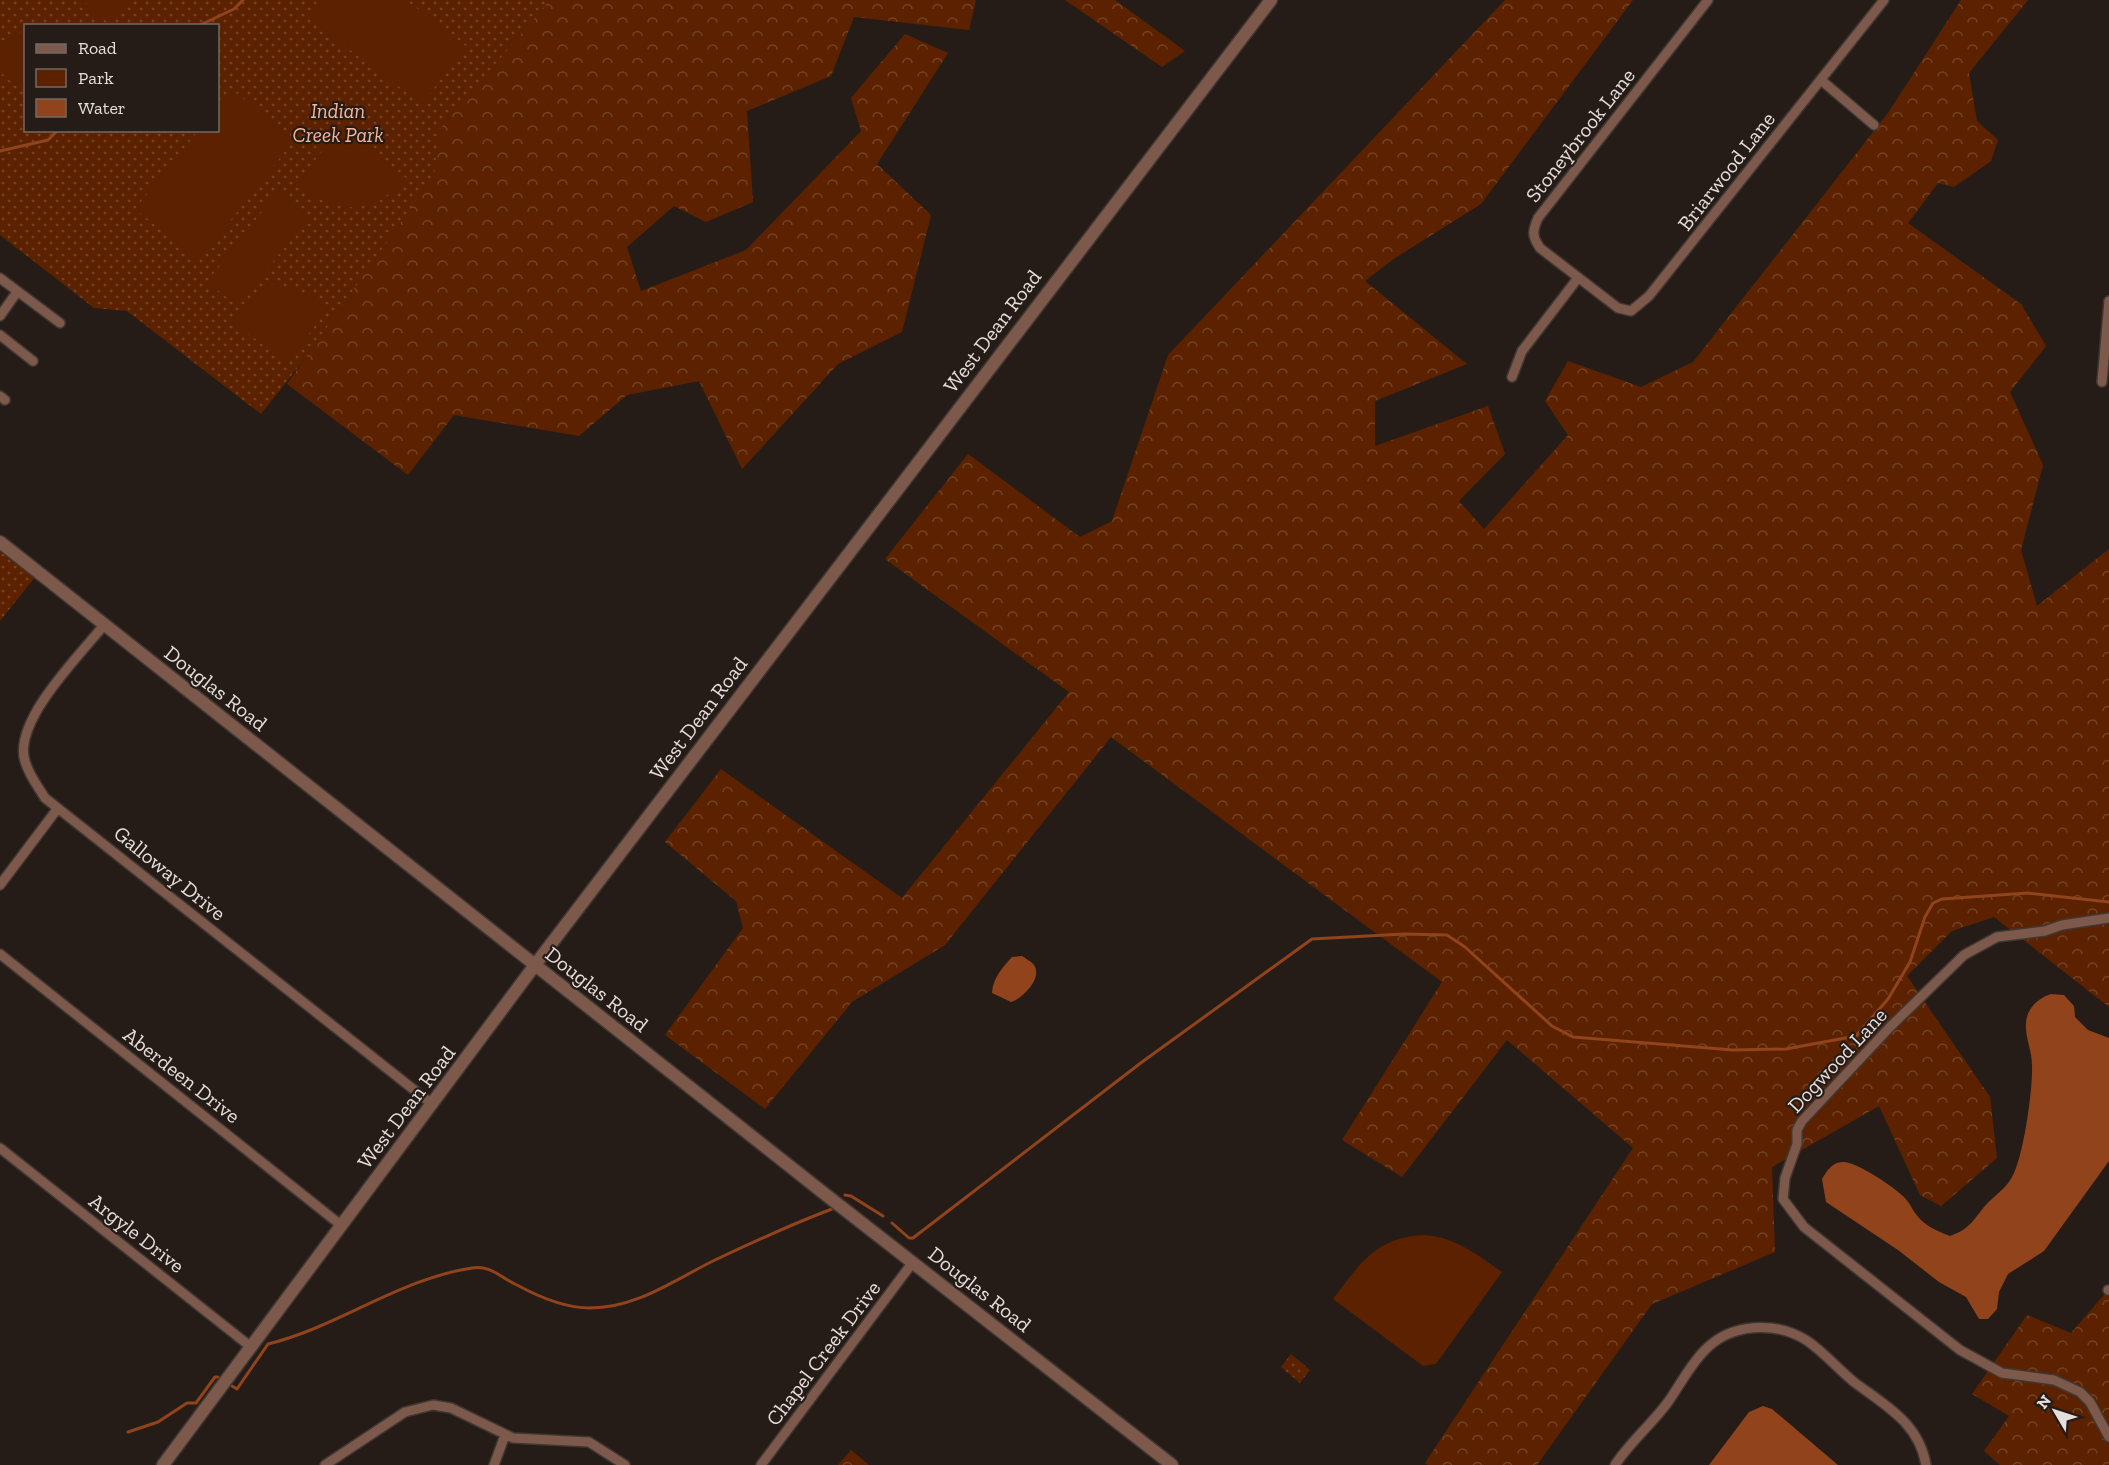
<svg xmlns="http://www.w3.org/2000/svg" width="2109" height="1465" font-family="'Zilla Slab',serif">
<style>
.green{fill:url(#green-dots);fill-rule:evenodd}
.forest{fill:url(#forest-crowns)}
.pitch{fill:#5c2200}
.water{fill:#91431b}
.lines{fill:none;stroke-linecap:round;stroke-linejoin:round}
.stream{stroke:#91431b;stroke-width:3}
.minor-casing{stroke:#413732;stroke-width:12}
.tertiary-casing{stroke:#413732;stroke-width:15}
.minor{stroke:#7c594a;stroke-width:9}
.tertiary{stroke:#7c594a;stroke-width:12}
.labels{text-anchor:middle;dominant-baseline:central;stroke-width:4.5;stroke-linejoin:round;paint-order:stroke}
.park-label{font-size:21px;font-style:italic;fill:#f8b597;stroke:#261c17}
.street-label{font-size:21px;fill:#e5dedb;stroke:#261c17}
</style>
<defs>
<pattern id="green-dots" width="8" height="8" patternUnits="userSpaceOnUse" patternTransform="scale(1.5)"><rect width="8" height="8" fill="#5c2200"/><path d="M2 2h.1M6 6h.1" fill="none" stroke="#734225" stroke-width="1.8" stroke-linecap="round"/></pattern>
<pattern id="forest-crowns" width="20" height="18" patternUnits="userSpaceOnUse" patternTransform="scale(1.5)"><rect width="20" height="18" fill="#5c2200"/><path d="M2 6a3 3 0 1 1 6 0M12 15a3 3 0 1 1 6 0" fill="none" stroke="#734225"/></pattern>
</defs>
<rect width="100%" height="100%" fill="#261c17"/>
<path class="green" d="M0,0H589L261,414L127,311L94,308L0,235ZM26,26H218V130H26Z
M0,549L35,577L0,621Z
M1291,1354L1310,1370L1300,1383L1281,1367Z"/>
<path class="forest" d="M550,0H976L969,30L854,17L831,76L747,111L753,202L706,222L674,206L627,247L641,291L746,250L861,131L851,98L905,34L948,53L877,164L931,215L902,332L838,364L742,469L699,381L627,395L579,436L454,415L408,475L287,384L434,175L439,130Z
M1065,0H1115L1185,51L1162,67Z
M1505,0H1633L1481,204L1395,258L1365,281L1467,364L1375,401V446L1488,406L1505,454L1459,501L1484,529L1568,435L1545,401L1568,361L1641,387L1693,362L1888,113L1961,0H2028L1969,73L1977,121L1998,140L1991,161L1954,187L1938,183L1908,223L2021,304L2046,346L2010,392L2043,465L2021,550L2037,606L2109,549V1007L1994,917L1952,931L1907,976L1990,1097L1997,1158L1941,1206L1920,1195L1879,1106L1772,1167L1775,1252L1652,1304L1537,1465H1428L1425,1463L1633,1148L1507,1040L1402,1177L1342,1140L1442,982L1111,737L945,945L852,1002L765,1109L665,1035L743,928L736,901L665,842L721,769L902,898L1069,692L885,559L968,454L1080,537L1112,521L1168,355Z
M2109,1289V1465H2000L1984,1451L2009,1416L1972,1394L2027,1315L2071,1333Z
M851,1450L869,1465H838Z"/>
<path class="pitch" d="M84,0H132L109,22L95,16Z
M319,0H406L466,46L422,104L306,17Z
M25,29V94L0,72V47Z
M231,89L295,139L199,260L135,209L198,131L218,130V105Z
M337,129H346L406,178C372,217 337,214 297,186Z
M278,191L309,216L238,306L207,282Z
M276,283L311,296L327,307L292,360H284L234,323C242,302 254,291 276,283Z
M1423,1235C1455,1237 1476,1254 1502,1272L1436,1364L1423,1366L1333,1299C1360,1264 1375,1238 1423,1235Z"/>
<path class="water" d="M1022,956C1025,958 1032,962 1034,965C1043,978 1022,999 1011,1002L992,993C993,978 1002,968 1012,957Z
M2051,994L2064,995L2074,1006L2075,1017L2088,1030L2109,1038V1161L2044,1251L2008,1274L1999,1292L1997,1309L1988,1319H1979L1966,1297L1939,1282L1898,1250L1826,1202L1822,1179C1827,1171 1832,1162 1843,1162C1857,1162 1894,1187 1904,1197C1911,1204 1914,1214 1921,1220C1929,1228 1940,1232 1950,1236C1968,1230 1973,1221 1984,1207C1994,1195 2007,1189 2014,1173C2024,1151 2033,1089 2032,1065C2032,1051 2025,1037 2026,1024C2026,1009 2038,998 2051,994Z
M1763,1406L1772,1409L1838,1465H1709L1749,1412Z"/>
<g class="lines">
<path class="stream" d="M198,26L234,9L243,0
M0,151L48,140L58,130
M845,1195L851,1196L883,1216
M892,1223L909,1238H913L1142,1062L1312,939L1404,934L1447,935L1465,947L1552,1026L1573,1037L1733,1050L1786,1049L1856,1036L1888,999L1910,962L1925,917L1933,903L1942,899L2028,893L2109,902
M232,1386L237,1389L268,1344C338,1327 399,1279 472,1268C491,1265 501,1278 517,1285C539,1297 564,1308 590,1308C637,1308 674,1280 715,1260C753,1242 792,1224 832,1209
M128,1432L158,1422L187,1403H196L215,1377H218"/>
<defs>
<path id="minor" d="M1708,0L1538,218C1532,232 1532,236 1540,248L1618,308L1631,311L1649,296L1884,0
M1821,80L1874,125
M0,278L60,323
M0,316L17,292
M0,335L33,361
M1512,377L1522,351L1578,278
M2102,382L2109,301
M0,396L5,400
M104,625C80,655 17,717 24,757C27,772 37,785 45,798L432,1104
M0,885L58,808
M2109,918L2062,925L2045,931L1997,937L1964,955L1890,1027L1802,1121L1797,1130V1144L1785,1178L1783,1199L1804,1227L1960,1350L2002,1373L2054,1380L2080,1392L2090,1402L2109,1437
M0,954L342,1226
M0,1148L251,1347
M2108,1290H2109
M325,1465L405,1412L433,1405L451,1408L513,1438L589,1442L625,1465
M494,1465L505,1435
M761,1465L913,1262
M1615,1465C1630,1442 1652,1424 1668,1402C1680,1385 1690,1365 1705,1350C1731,1323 1775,1321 1806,1340C1824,1352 1838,1369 1854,1382C1886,1406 1919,1423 1926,1465"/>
<path id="tertiary" d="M0,542L835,1202L1172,1465
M163,1465L535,965L1271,0"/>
</defs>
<use href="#minor" class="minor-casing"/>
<use href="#tertiary" class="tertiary-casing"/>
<use href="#minor" class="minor"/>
<use href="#tertiary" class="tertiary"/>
</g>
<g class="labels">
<g class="park-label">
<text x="338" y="110">Indian<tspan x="338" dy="24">Creek Park</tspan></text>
</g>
<g class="street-label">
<text transform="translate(1580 135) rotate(-52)">Stoneybrook Lane</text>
<text transform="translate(1726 171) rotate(-52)">Briarwood Lane</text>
<text transform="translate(992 331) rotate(-53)">West Dean Road</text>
<text transform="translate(216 688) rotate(38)">Douglas Road</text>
<text transform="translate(698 718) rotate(-53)">West Dean Road</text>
<text transform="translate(170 873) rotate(39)">Galloway Drive</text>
<text transform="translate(597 989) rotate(38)">Douglas Road</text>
<text transform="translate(1837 1060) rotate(-47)">Dogwood Lane</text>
<text transform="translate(182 1075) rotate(38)">Aberdeen Drive</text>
<text transform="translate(406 1107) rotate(-53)">West Dean Road</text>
<text transform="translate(137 1233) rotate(38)">Argyle Drive</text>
<text transform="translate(980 1289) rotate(38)">Douglas Road</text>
<text transform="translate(823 1353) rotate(-53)">Chapel Creek Drive</text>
</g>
</g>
<rect x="24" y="24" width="195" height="108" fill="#261c17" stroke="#726a65" stroke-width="1.5"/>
<rect x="36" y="44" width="30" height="9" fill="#7c594a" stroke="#726a65" stroke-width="1.5"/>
<text x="78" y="54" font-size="18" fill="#e5dedb">Road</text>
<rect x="36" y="69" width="30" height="18" fill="#5c2200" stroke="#726a65" stroke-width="1.5"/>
<text x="78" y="84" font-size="18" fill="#e5dedb">Park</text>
<rect x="36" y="99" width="30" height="18" fill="#91431b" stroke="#726a65" stroke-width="1.5"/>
<text x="78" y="114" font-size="18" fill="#e5dedb">Water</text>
<g transform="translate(2055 1411) rotate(309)" stroke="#261c17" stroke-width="4.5" paint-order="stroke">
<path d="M0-4.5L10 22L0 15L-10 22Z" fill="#e5dedb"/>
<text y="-9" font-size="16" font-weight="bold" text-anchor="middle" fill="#e5dedb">N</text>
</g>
</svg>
